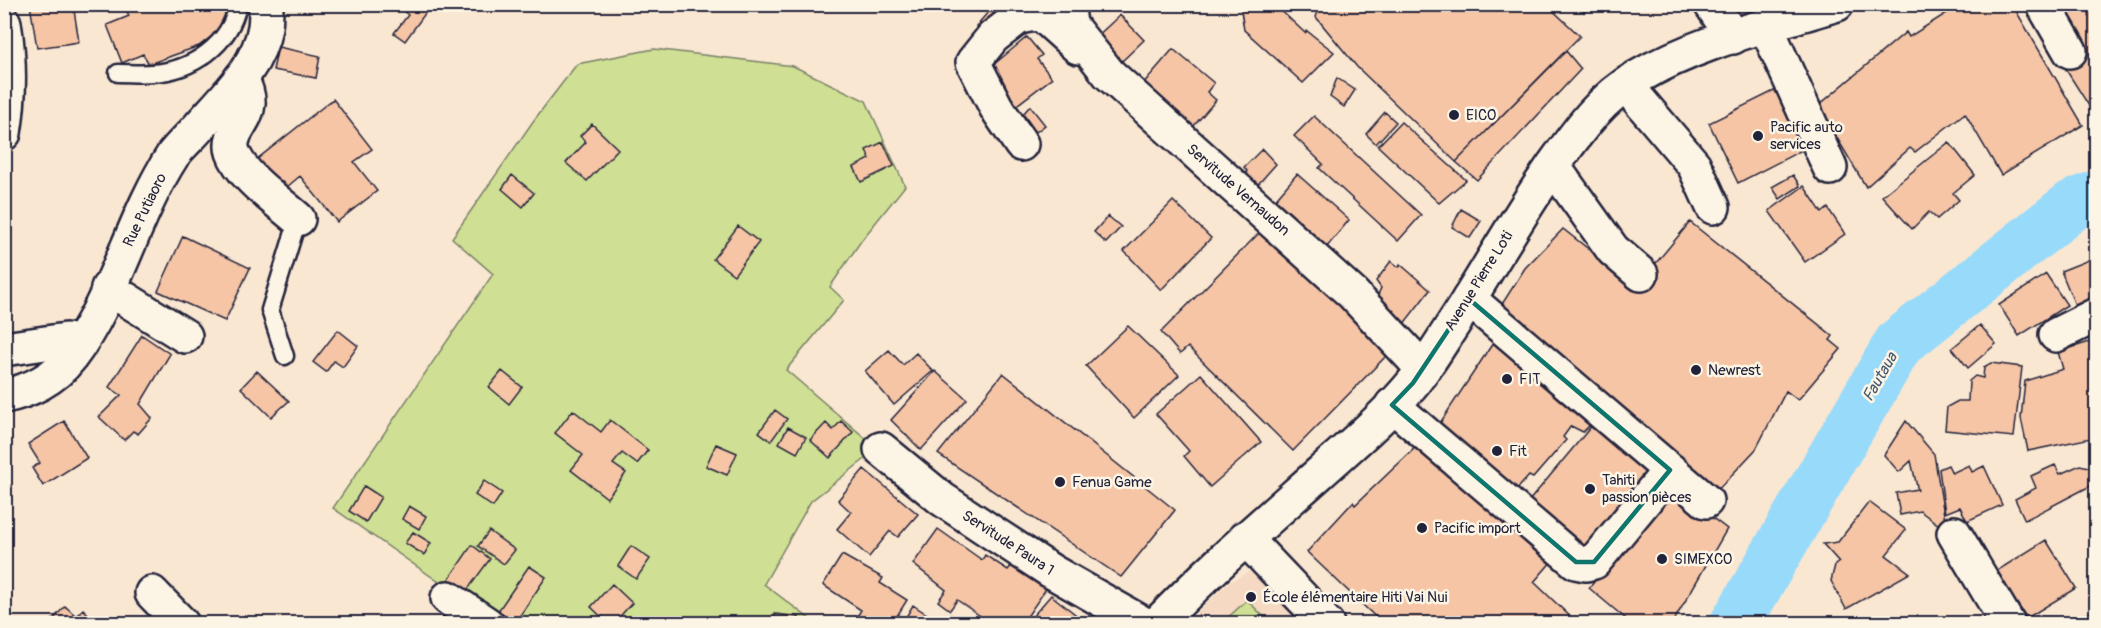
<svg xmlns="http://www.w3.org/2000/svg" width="2101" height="628" font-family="Pangolin,sans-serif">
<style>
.built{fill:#f5d9c2}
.green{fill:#cfdf93;stroke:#788067;stroke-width:1.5}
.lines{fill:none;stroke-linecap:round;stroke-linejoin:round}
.river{stroke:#98dafa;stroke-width:51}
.building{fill:#f6c5a6;stroke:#22223b;stroke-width:1.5}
.lane-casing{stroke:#22223b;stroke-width:21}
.street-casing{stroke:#22223b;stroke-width:38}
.secondary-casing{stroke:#22223b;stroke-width:38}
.lane{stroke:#fcf5e5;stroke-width:16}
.street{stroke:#fcf5e5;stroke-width:33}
.secondary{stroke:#fcf5e5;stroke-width:33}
.marked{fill:none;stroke:#0f766e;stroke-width:4.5;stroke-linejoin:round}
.poi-dot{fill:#22223b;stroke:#fcf5e5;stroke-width:2}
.labels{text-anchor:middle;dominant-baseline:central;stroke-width:5;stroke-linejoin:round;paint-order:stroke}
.poi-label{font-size:15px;fill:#22223b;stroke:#fcf5e5;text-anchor:start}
.street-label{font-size:15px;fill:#22223b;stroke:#fcf5e5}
.water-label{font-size:16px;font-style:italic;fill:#455974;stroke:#fcf5e5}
</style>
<rect width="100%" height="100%" fill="#fae7d2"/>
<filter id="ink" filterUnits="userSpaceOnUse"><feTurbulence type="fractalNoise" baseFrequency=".0167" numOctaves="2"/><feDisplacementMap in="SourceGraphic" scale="12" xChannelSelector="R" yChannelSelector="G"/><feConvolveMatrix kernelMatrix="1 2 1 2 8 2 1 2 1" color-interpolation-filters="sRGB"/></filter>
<g filter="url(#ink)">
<path class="built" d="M1260,566L1315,624H1188L1196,613L1230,582Z"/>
<path class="green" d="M654,49L793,66L866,101L905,186L861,241L830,287L844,300L786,370L878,449L811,501L764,584L815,623H498L333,508L493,274L452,238L534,120L577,64Z
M1247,600L1270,623H1222Z"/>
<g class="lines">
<path class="river" d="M1735,624L1899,343L2073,205L2096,196"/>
</g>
<path class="building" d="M30,4H73L79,42L37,48Z
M129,4H211L212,7L224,4L225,18L217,32L199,46L149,64L143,54L122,63L107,25L129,16L125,6Z
M395,4H432L405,41L394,33L408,15Z
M1240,4H1274L1305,33L1307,31L1334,52L1303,83L1244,30Z
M1321,4H1546L1580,36L1456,162L1357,67L1316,17Z
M1579,4H1597L1584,12Z
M1961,4H2012L2083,125L2001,175L1965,113L1915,152L1910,148L1866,187L1818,106L1906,32L1909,37Z
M2053,4H2096V117L2063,65Z
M990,10L1000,19L986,36L976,26Z
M1120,15L1144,40L1119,64L1094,39Z
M1027,37L1042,55L1037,59L1052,78L1009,111L981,75Z
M278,47L320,56L316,78L273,70Z
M1173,49L1214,83L1207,92L1216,100L1192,128L1142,85Z
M1566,51L1581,69L1477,180L1456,162Z
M1337,78L1355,90L1344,107L1330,97Z
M1778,89L1806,148L1738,183L1709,123Z
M333,99L372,149L354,162L377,191L337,222L300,176L281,192L256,160Z
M1030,106L1045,125L1036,132L1023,114Z
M1385,112L1396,122L1376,144L1366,134Z
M1314,116L1421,215L1398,241L1319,168L1323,164L1294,136Z
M1401,122L1466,180L1439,203L1378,146Z
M592,124L618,149L587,181L566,163L586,142L580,136Z
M883,142L894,166L861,182L854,167L870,159L866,150Z
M1949,142L1975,175L1953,193L1959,200L1937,219L1929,212L1912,229L1882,196Z
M1262,149L1276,164L1252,191L1241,180L1247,171L1244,167Z
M1297,174L1349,220L1326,248L1273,202Z
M512,175L534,193L523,207L502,189Z
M1793,175L1800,186L1780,199L1772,187Z
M1804,186L1822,213L1828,208L1845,234L1805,262L1769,211Z
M1173,201L1211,238L1161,290L1124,251Z
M1461,209L1481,221L1470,238L1452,227Z
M1108,216L1121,227L1106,243L1094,232Z
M1690,222L1833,336L1830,340L1841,349L1798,400L1786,391L1756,449L1712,496L1497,312L1525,268L1563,229L1642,291L1651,280L1646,275Z
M738,226L759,242L734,275L713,259Z
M1264,228L1390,352L1293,451L1188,347L1180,354L1161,332Z
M183,236L250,268L225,321L158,291Z
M2096,257V297L2075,305L2061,271Z
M1391,261L1399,267L1400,264L1430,290L1403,325L1375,301L1381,288L1376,281Z
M2046,274L2067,305L2019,336L1999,305Z
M1980,325L1996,344L1968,368L1952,348Z
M1128,326L1179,375L1134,418L1086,366Z
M338,330L358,346L343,367L334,361L326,372L313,362Z
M142,335L170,354L140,404L152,418L138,434L133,431L124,440L99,417L121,395L109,387Z
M1497,337L1594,421L1583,432L1571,426L1563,437L1566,440L1533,478L1529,476L1511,496L1434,432Z
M2096,340V437L2028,451L2021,418L2025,381L2063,369L2058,352Z
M889,350L903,365L916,353L933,371L894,405L865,371Z
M1991,363L2022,367L2014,437L1945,430L1947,407L1958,401H1968L1969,381L1975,376L1983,378L1984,367Z
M257,371L289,401L271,417L241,388Z
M502,371L522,387L509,404L489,387Z
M935,371L967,399L921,450L891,420Z
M1003,373L1175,510L1121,577L938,454Z
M1201,374L1261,442L1210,487L1184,456L1189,451L1156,414Z
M573,410L601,432L610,420L648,450L637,464L622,453L613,464L626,473L607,498L571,470L583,455L555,433Z
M775,410L787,419L771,441L759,432Z
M64,421L87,458L43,486L32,468L40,463L28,444Z
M841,421L853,432L830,458L810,440L826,423L833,430Z
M1906,421L1934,454L1945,521L1939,525L1920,511L1900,515L1896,493L1917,489L1918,491L1911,461L1899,472L1884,455Z
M1594,423L1656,471L1582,561L1524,507Z
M788,427L806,437L797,453L779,443Z
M716,444L737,453L727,475L706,466Z
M1417,446L1553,560L1534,582L1578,624H1383L1307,552L1353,502L1355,505Z
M1948,465L1952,473L1969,465L1972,472L1984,466L2002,505L1967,521L1960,507L1945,513L1939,469Z
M2055,465L2060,474L2080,465L2093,468L2096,483L2025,520L2015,499L2036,488L2031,476Z
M864,469L918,514L898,537L890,531L869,557L837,529L851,512L838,500Z
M484,481L502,493L493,507L475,495Z
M364,486L381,497L366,522L349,511Z
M1672,487L1727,529L1672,624H1632L1589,588Z
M1869,502L1906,530L1886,555L1910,573L1846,609L1831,581L1835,565L1839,562L1823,544L1838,542Z
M409,506L426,516L419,529L402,519Z
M938,529L982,560L985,555L1008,570L1013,564L1048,586L1022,624H1010L1003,619L1000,624H992L957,600L950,610L938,601L946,590L913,564Z
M489,531L515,550L504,564L478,546Z
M413,532L431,543L424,555L405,543Z
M2046,540L2076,588L2027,618L1995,572Z
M472,545L490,559L463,596L446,583Z
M631,546L650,559L636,579L618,566Z
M842,555L883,578L880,583L907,600L892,624H861L855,620L861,610L823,585Z
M529,566L546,577L515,623L498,611Z
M612,584L632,603L613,624H609L591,607Z
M1051,595L1085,622L1084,624H1026Z
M913,605L928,615L923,624H902Z
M65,606L76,616L83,609L98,624H49Z
M2096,610V624H2093L2088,614Z
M775,614L799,617L798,624H774Z
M951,615L964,624H945Z"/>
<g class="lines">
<defs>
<path id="lane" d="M118,73C129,73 141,74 152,73C192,71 230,45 238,4
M285,356L270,310L298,219"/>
<path id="street" d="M1070,4L1068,8L1070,25L1109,74L1353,294L1423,369
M1711,4L1733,37
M2043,4L2070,51
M4,23C10,60 10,96 4,133
M1766,26L1830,168
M241,78C245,86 249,95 248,104C247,121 227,134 233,152C241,176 279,202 298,219
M1626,85L1694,165L1713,207
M1021,144L996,107L973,62L993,37L1019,17L1040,13L1078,47
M1553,166L1613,250L1641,274
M108,288L185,336
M1469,299L1706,501
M2056,335L2096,315
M4,349L66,340L80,343
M1392,405L1576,562L1586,564L1594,562L1670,470
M881,449L942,499L993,533L1051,571L1144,624
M1954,533L2008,624
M1245,538L1327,624
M152,593L182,624
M448,598L487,624"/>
<path id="secondary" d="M4,396C29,391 54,379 70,358C115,299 132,218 173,155C180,146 190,137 198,128C223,99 259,67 265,27C266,20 266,12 266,4
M1157,624C1209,570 1265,522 1321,472C1352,444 1386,416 1413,383C1426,367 1437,349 1448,332C1485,276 1516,218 1555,163C1578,131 1601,98 1636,78C1697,42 1769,25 1837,4"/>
</defs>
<use href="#lane" class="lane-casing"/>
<use href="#street" class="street-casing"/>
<use href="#secondary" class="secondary-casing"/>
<use href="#lane" class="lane"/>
<use href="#street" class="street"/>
<use href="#secondary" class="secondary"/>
</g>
</g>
<path class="marked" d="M1469,299L1670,470L1594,562H1576L1392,405L1413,383Z"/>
<g class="poi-dot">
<circle cx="1454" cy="115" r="6"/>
<circle cx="1758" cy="136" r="6"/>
<circle cx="1696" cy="370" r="6"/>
<circle cx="1507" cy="379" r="6"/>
<circle cx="1497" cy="451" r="6"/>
<circle cx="1060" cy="482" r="6"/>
<circle cx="1590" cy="489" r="6"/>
<circle cx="1422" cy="528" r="6"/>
<circle cx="1662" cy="559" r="6"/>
<circle cx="1251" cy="597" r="6"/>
</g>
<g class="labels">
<g class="poi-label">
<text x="1466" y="115">EICO</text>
<text x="1770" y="127">Pacific auto<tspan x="1770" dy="17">services</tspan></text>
<text x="1708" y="370">Newrest</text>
<text x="1519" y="379">FIT</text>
<text x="1509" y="451">Fit</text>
<text x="1602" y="480">Tahiti<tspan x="1602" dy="17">passion pièces</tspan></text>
<text x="1072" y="482">Fenua Game</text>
<text x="1434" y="528">Pacific import</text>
<text x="1674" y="559">SIMEXCO</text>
<text x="1263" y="597">École élémentaire Hiti Vai Nui</text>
</g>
<g class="street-label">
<text transform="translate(1238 190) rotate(41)">Servitude Vernaudon</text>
<text transform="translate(145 210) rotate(-64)">Rue Putiaoro</text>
<text transform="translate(1479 281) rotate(-58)">Avenue Pierre Loti</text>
<text transform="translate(1008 543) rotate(33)">Servitude Paura 1</text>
</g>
<g class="water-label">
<text transform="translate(1880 377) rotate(-60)">Fautaua</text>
</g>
</g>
<rect width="2101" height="628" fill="none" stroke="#fcf5e5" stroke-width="24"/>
<rect x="12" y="12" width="2077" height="604" fill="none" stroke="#22223b" stroke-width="2" filter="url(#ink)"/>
</svg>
